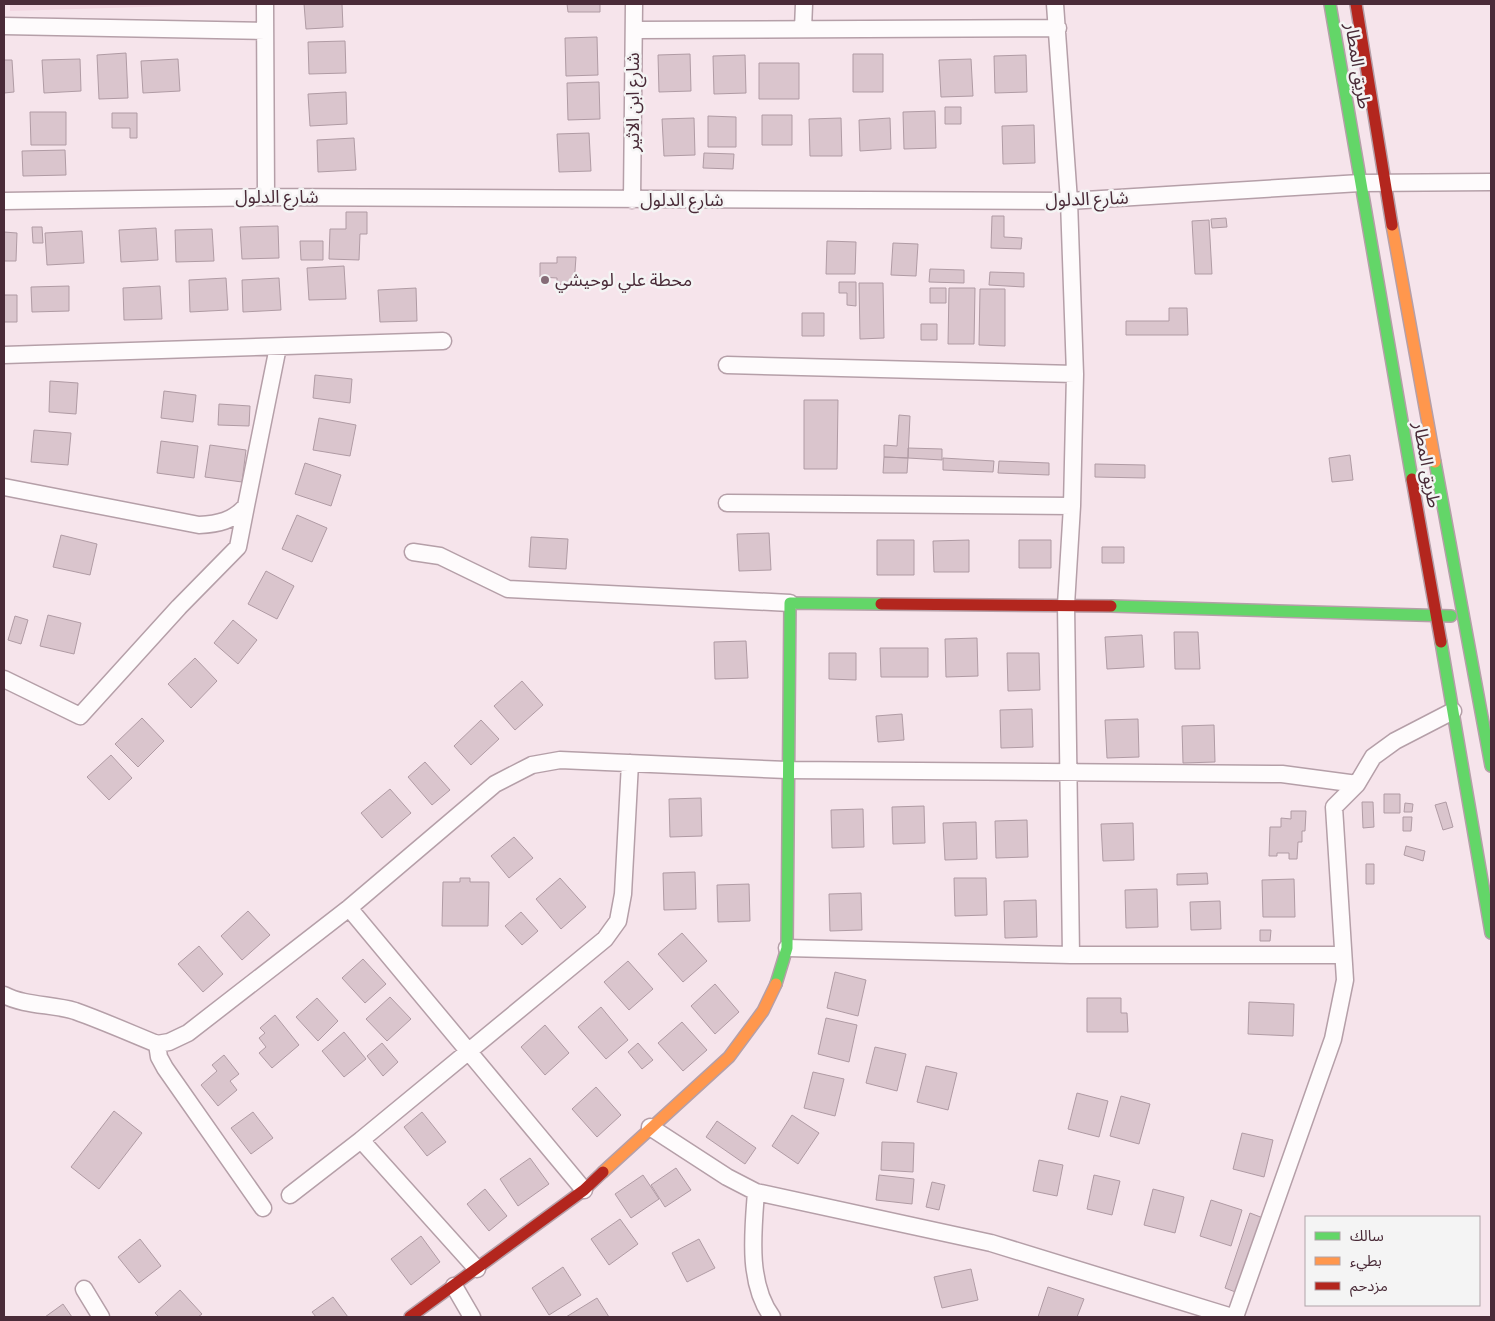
<svg xmlns="http://www.w3.org/2000/svg" width="1495" height="1321" font-family="Cabin,'Noto Sans Arabic',sans-serif">
<style>
.built{fill:#f2d6e1}
.building{fill:#dac5cd;stroke:#b09ba4}
.lines{fill:none;stroke-linecap:round;stroke-linejoin:round}
.street-casing{stroke:#b59fa8;stroke-width:19}
.fast-casing{stroke:#b59fa8;stroke-width:14}
.slow-casing{stroke:#b59fa8;stroke-width:14}
.jam-casing{stroke:#b59fa8;stroke-width:14}
.street{stroke:#fefbfc;stroke-width:16}
.fast{stroke:#63d668;stroke-width:11}
.slow{stroke:#ff974d;stroke-width:11}
.jam{stroke:#b3261e;stroke-width:11}
.poi-dot{fill:#866c77;stroke:#f4f4f4;stroke-width:2}
.labels{text-anchor:middle;dominant-baseline:central;stroke-width:5;stroke-linejoin:round;paint-order:stroke}
.street-label{font-size:18px;fill:#4a2b38;stroke:#f4f4f4}
.poi-label{font-size:18px;fill:#4a2b38;stroke:#f4f4f4;text-anchor:start}
</style>
<rect width="100%" height="100%" fill="#f6e4eb"/>
<path class="built" d="M10,4H241L10,11Z"/>
<path class="building" d="M304,4H342L343,27L306,29Z
M567,4H600V12H568Z
M597,37L598,75L566,76L565,38Z
M345,41L346,73L309,74L308,42Z
M126,53L128,98L99,99L97,55Z
M690,54L691,91L659,92L658,55Z
M853,54H883V92H853Z
M745,55L746,93L714,94L713,56Z
M1026,55L1027,92L995,93L994,56Z
M80,59L81,91L44,93L42,60Z
M178,59L180,91L143,93L141,61Z
M971,59L973,96L941,97L939,60Z
M4,60H12L14,92L4,93Z
M759,63H799V99H759Z
M599,82L600,119L568,120L567,83Z
M346,92L347,124L310,126L308,94Z
M945,107H961V124H945Z
M935,111L936,148L904,149L903,112Z
M30,112H66V145H31Z
M112,113H137V138H130V128H112Z
M762,115H792V145H762Z
M708,116L736,117V147H708Z
M694,118L695,155L664,156L662,119Z
M841,118L842,156H810L809,119Z
M890,118L891,149L860,151L859,120Z
M1034,125L1035,163L1003,164L1002,126Z
M589,133L591,171L559,172L557,134Z
M354,138L356,170L318,172L317,140Z
M65,150L66,175L23,176L22,151Z
M704,153L734,154L733,169L703,168Z
M346,212H367V234H360L359,260L329,259L330,229H346Z
M992,216H1004V237L1022,238L1021,249L991,248Z
M1226,218L1227,227L1212,228L1211,219Z
M1209,220L1212,274H1195L1192,221Z
M278,226L279,258L242,259L240,227Z
M32,227H42L43,243H33Z
M156,228L158,260L121,262L119,230Z
M212,229L214,261L176,262L175,230Z
M82,231L84,263L47,265L45,233Z
M4,232L17,233L16,261H4Z
M300,241H323V260H301Z
M827,241L856,242L855,274H826Z
M893,243L918,244L916,276L891,275Z
M557,257H576L574,285L557,284V278L540,277V263H557Z
M344,266L346,299L309,300L307,268Z
M930,269L964,270V283L929,282Z
M990,272L1024,273V287L989,285Z
M226,278L228,310L190,312L189,280Z
M279,278L281,310L243,312L242,280Z
M839,282H856V306L847,305V293H839Z
M859,283H883L884,338L860,339Z
M69,286V311L32,312L31,287Z
M160,286L162,319L124,320L123,288Z
M416,288L417,321L380,322L378,290Z
M930,288H946V303H930Z
M949,288H975L974,344H948Z
M980,289H1005V346L979,345Z
M4,295H17V322H4Z
M1169,308H1187L1188,335H1126V321H1169Z
M802,313H824V336H802Z
M921,324H937V340H921Z
M315,375L352,379L350,403L313,398Z
M50,381L78,383L76,414L49,412Z
M164,391L196,395L193,422L161,418Z
M804,400H838L837,469H804Z
M219,404L250,406L249,426L218,425Z
M899,415L910,416L908,458L884,457V445L897,446Z
M319,418L356,425L350,456L313,450Z
M34,430L71,433L68,465L31,462Z
M161,441L198,446L194,478L157,473Z
M210,445L246,450L242,482L205,477Z
M908,448L942,449V460L908,458Z
M1350,455L1353,480L1332,482L1329,458Z
M884,457L908,458L907,473H883Z
M943,458L994,461L993,472L943,470Z
M999,461L1049,463V475L998,473Z
M305,463L341,475L331,506L295,494Z
M1095,464L1145,465V478L1095,477Z
M297,515L327,528L312,562L282,549Z
M769,533L771,570L739,571L737,534Z
M61,535L97,544L90,575L53,567Z
M531,537L568,539L566,569L529,567Z
M877,540H914V575H877Z
M969,540V572H934L933,541Z
M1019,540H1051V568H1019Z
M1102,547H1124V563H1102Z
M266,571L294,586L277,619L248,604Z
M48,615L81,623L74,654L40,646Z
M15,616L28,620L21,644L8,640Z
M233,620L257,640L238,664L214,643Z
M1174,632H1198L1200,669H1175Z
M1142,635L1144,667L1107,669L1105,637Z
M977,638L978,676L946,677L945,639Z
M746,641L748,678L715,679L714,642Z
M880,648H928V677H881Z
M829,653H856V680L829,679Z
M1007,653H1039L1040,690L1008,691Z
M195,658L217,681L191,708L168,684Z
M522,681L543,705L515,730L494,706Z
M1032,709L1033,747L1001,748L1000,710Z
M902,714L904,740L878,742L876,716Z
M142,718L164,741L138,767L115,744Z
M1138,719L1139,757L1107,758L1105,720Z
M481,720L499,739L471,765L454,746Z
M1214,725L1215,762L1183,763L1182,726Z
M111,755L132,778L109,800L87,777Z
M425,762L450,790L432,805L408,777Z
M390,789L411,813L382,838L361,813Z
M1384,794H1400V813H1384Z
M701,798L702,836L670,837L669,799Z
M1362,802H1373L1374,827L1363,828Z
M1446,802L1453,827L1443,830L1435,805Z
M1405,803L1413,804L1412,812H1404Z
M924,806L925,843L893,844L892,807Z
M863,809L864,847L832,848L831,810Z
M1291,811H1306L1305,831H1302V842H1298L1297,859H1289V853H1277V856H1269L1270,827H1281V818L1291,819Z
M1403,817H1412L1411,831H1403Z
M1027,820L1028,857L996,858L995,821Z
M976,822L977,859L945,860L943,823Z
M1133,823L1134,860L1103,861L1101,824Z
M514,837L533,858L509,878L491,856Z
M1406,846L1425,851L1423,861L1404,855Z
M1366,864H1374V884H1366Z
M695,872L696,909L664,910L663,873Z
M1207,873L1208,884L1177,885V874Z
M460,878H470V882H489L488,926H442L443,882H460Z
M560,878L586,907L561,929L536,899Z
M954,878H986L987,915L955,916Z
M1294,879L1295,917H1263L1262,880Z
M749,884L750,921L718,922L717,885Z
M1157,889L1158,927L1126,928L1125,890Z
M861,893L862,930L830,931L829,894Z
M1036,900L1037,937L1005,938L1004,901Z
M1220,901L1221,929L1191,930L1190,902Z
M248,911L270,935L242,960L221,936Z
M521,912L538,931L522,945L505,926Z
M1260,930H1271L1270,941H1260Z
M682,933L707,961L683,982L658,954Z
M199,946L223,974L203,992L178,964Z
M363,959L386,984L365,1003L342,978Z
M628,961L653,989L629,1010L604,982Z
M835,972L866,980L858,1016L827,1008Z
M715,984L739,1012L715,1034L691,1006Z
M390,997L411,1019L387,1041L366,1019Z
M317,998L338,1021L318,1041L296,1017Z
M1087,998H1121V1013H1127L1128,1032H1087Z
M1249,1002L1294,1004L1293,1036L1248,1034Z
M601,1007L628,1040L606,1059L578,1027Z
M275,1015L299,1045L272,1068L259,1053L266,1047L259,1038L265,1033L260,1028Z
M826,1018L857,1025L849,1062L818,1054Z
M682,1022L707,1050L683,1071L658,1043Z
M545,1025L569,1053L545,1075L521,1047Z
M344,1032L366,1059L344,1077L322,1051Z
M382,1043L398,1062L383,1076L367,1056Z
M638,1043L653,1060L642,1069L628,1052Z
M875,1047L906,1054L897,1091L866,1083Z
M224,1055L239,1074L230,1081L237,1090L218,1106L201,1085L217,1071L212,1065Z
M926,1066L957,1073L948,1110L917,1102Z
M813,1072L844,1079L835,1116L804,1108Z
M596,1087L621,1115L597,1137L572,1109Z
M1077,1093L1108,1101L1099,1137L1068,1129Z
M1121,1096L1150,1104L1139,1144L1110,1136Z
M114,1111L142,1133L99,1189L71,1167Z
M253,1112L273,1138L251,1154L231,1128Z
M422,1112L446,1142L427,1156L404,1127Z
M792,1115L819,1133L798,1164L772,1146Z
M717,1121L756,1148L745,1164L706,1137Z
M1242,1133L1273,1140L1264,1177L1233,1169Z
M882,1142L914,1143L913,1172L881,1170Z
M530,1158L549,1184L518,1206L500,1179Z
M1039,1160L1063,1165L1057,1196L1033,1191Z
M676,1168L691,1190L665,1207L651,1185Z
M643,1175L659,1199L631,1218L615,1194Z
M879,1175L914,1179L912,1204L876,1200Z
M1094,1175L1120,1181L1112,1215L1087,1209Z
M932,1182L945,1185L939,1210L926,1207Z
M485,1189L507,1216L489,1231L467,1204Z
M1153,1189L1184,1197L1175,1233L1144,1225Z
M1211,1200L1242,1210L1231,1246L1200,1236Z
M1250,1213L1263,1218L1238,1293L1225,1288Z
M620,1219L638,1244L609,1265L591,1239Z
M421,1236L440,1262L411,1285L391,1259Z
M140,1239L161,1266L139,1283L118,1257Z
M699,1239L715,1268L687,1282L672,1253Z
M563,1267L581,1295L549,1315L532,1288Z
M971,1269L978,1300L942,1308L934,1277Z
M1048,1287L1084,1299L1077,1317H1038Z
M180,1290L202,1314L198,1317H159L155,1313Z
M333,1297L348,1317H316L312,1312Z
M597,1298L609,1317H566Z
M63,1304L72,1317H45Z"/>
<g class="lines">
<defs>
<path id="street" d="M265,4L266,197
M1055,4L1069,201L1075,374L1072,506L1066,605L1071,955
M4,26L265,31
M803,29L804,4
M634,30L1058,28
M632,200L634,4
M4,201L266,197L1069,201L1360,183L1491,182
M4,355L443,341
M727,365L1075,374
M4,487L199,525C218,524 233,521 246,506L278,347
M727,503L1072,506
M413,552L440,556L508,589L790,603
M4,679L80,716L179,607L238,547L246,506
M349,908L584,1190
M787,948L1071,955H1343
M4,995C25,1006 52,1004 75,1011C103,1021 130,1033 157,1044L169,1042L188,1033L349,908L495,784L532,765L560,760L787,770L1282,774L1357,784
M157,1044L159,1057L165,1068L263,1208
M650,1127L727,1177L756,1192L991,1243L1232,1317
M361,1140L477,1269
M756,1192C753,1232 747,1283 772,1317
M290,1195L361,1140L605,939L618,921L623,894L630,763
M454,1286L472,1317
M84,1289L101,1317
M1235,1317L1333,1039L1345,980L1334,807L1357,784L1373,757L1395,741L1453,711"/>
<path id="fast" d="M1330,4L1412,479
M1435,462L1491,766
M1111,606L1451,616
M1441,642L1491,933
M776,984L787,948L790,603L881,604"/>
<path id="slow" d="M1392,225L1435,462
M603,1172L729,1057L763,1011L776,984"/>
<path id="jam" d="M1356,4L1392,225
M1412,479L1441,642
M881,604L1111,606
M410,1317L584,1190L603,1172"/>
</defs>
<use href="#street" class="street-casing"/>
<use href="#fast" class="fast-casing"/>
<use href="#slow" class="slow-casing"/>
<use href="#jam" class="jam-casing"/>
<use href="#street" class="street"/>
<use href="#fast" class="fast"/>
<use href="#slow" class="slow"/>
<use href="#jam" class="jam"/>
</g>
<circle class="poi-dot" cx="545" cy="280" r="5"/>
<g class="labels">
<g class="street-label">
<text transform="translate(1358 66) rotate(81)">طريق المطار</text>
<text transform="translate(633 102) rotate(-90)">شارع ابن الاثير</text>
<text x="277" y="197">شارع الدلول</text>
<text transform="translate(1087 199) rotate(-2)">شارع الدلول</text>
<text x="682" y="200">شارع الدلول</text>
<text transform="translate(1427 465) rotate(80)">طريق المطار</text>
</g>
<g class="poi-label">
<text x="555" y="280">محطة علي لوحيشي</text>
</g>
</g>
<rect width="1495" height="1321" fill="none" stroke="#4a2b38" stroke-width="10"/>
<rect x="1305" y="1216" width="175" height="90" fill="#f4f4f4" stroke="#b0a4a9"/>
<rect x="1315" y="1232" width="25" height="8" fill="#63d668" stroke="#b0a4a9"/>
<text x="1350" y="1241" font-size="15" fill="#4a2b38">سالك</text>
<rect x="1315" y="1257" width="25" height="8" fill="#ff974d" stroke="#b0a4a9"/>
<text x="1350" y="1266" font-size="15" fill="#4a2b38">بطيء</text>
<rect x="1315" y="1282" width="25" height="8" fill="#b3261e" stroke="#b0a4a9"/>
<text x="1350" y="1291" font-size="15" fill="#4a2b38">مزدحم</text>
</svg>
